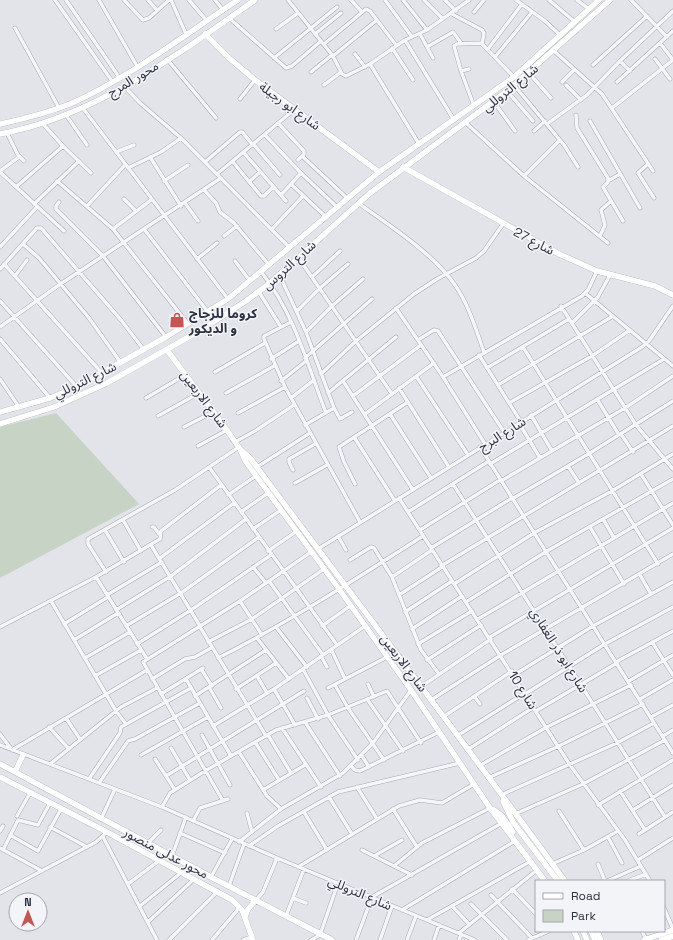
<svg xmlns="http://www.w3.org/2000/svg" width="673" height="940" font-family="'Space Grotesk','Noto Sans Arabic',sans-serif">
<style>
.green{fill:#c6d3c5}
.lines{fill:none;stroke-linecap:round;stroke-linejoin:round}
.street-casing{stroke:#a8aab4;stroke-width:4.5}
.secondary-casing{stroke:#a8aab4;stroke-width:6}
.street{stroke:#f5f6f8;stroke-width:3.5}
.secondary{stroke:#fff;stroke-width:5.5}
.labels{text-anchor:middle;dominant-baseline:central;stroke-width:3;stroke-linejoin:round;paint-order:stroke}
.street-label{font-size:13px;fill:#2c3041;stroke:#f3f4f7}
.poi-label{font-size:13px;font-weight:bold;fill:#2c3041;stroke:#f3f4f7;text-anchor:start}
</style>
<rect width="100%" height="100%" fill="#e3e4ea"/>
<path class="green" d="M56,413L139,504L0,578V427Z"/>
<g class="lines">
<defs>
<path id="street" d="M55,0L112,81
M66,0L119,77
M99,0L137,66
M124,0L143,20L149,18L169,0
M148,0L157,10
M171,0L186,34
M189,0L207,21
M215,0L223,10
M288,0L333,56L342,74L346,76L370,64L405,40L427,30L469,0
M351,0L362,12
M385,0L412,37
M403,0L427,30
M424,0L443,19
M445,0L456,11
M516,0L545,21L561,36
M549,0L575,22
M577,0L589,9
M631,0L667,37
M474,12L484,0
M452,14L482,30L484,33L482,44L514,77
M229,18L286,68L292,66L321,41
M15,28L59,108
M276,29L298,13
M315,34L341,13
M420,34L433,58
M405,40L454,120
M660,43L673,60
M324,44L366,9L370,11L396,45
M427,47L453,32L461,43
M392,48L413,80
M488,49L522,4
M554,51L602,94L653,171
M355,54L365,67
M333,56L377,20
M495,57L532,12
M274,58L337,7
M167,59L216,118
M655,59L670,79
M620,61L630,71
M370,64L419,144
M593,65L647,16
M461,71L469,69
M311,72L332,55
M529,73L551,98
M562,82L574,70
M617,82L673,31
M324,85L341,72
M514,85L564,145L578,167
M566,85L581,100
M124,86L140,103L181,138L290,248
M507,91L533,121
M240,99L255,80
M494,102L515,131
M474,106L461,71L454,46L457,44L481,43
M82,107L228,299
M612,108L673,60
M66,115L87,145
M576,115L577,128L608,178V182L603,187L604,189L623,221
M590,121L640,208
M278,123L304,151V154L298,160
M466,123L524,176L608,243
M43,124L63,146L91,173
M547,124L587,95L620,61L673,11
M534,131L545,121
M265,135L301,173L337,207
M254,145L280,175
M116,152L134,145
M244,153L286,201
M19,156L24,161
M302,156L347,198
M150,157L181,206
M205,162L240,132H242L253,145
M233,162L261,196H264L273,187
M648,164L638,173L654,198
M128,168L161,152L181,138
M0,171L19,157L7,133
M0,172L64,231
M217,174L295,109
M524,176L560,140
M57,181L113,229L188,324
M164,181L188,165
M608,181L620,174
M249,182L260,172
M291,184L326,217
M16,187L63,146
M204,190L216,203L220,212L234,223L269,265
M281,195L301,173
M124,199L136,211
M59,202L56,206V209L103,256L166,337
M185,203L198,221
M358,203C389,225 434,254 455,285C469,305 476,330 484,352
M34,204L79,161
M87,206L125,165
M113,229L151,200
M144,229L208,312
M272,229L303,196
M224,236L237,226
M600,236L605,225L601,210L611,201
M23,244L39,258L89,318L121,363
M0,247L37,207
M298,257L392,394
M197,259L217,243
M235,261L250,281
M4,264L102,373
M0,269L37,228H41L121,320L144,350
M262,273C294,313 308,366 326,413
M279,274L306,332L334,408
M15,276L27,260
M312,277L340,251
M259,292L281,327
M585,293L673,366
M0,301L77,387
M561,306L636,425L673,469
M396,308L443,377L485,444
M297,311L320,288L348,264
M291,322L264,336V339L285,387L360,522
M572,323L598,297L610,275
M0,327L59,285L221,178
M306,332L332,306L363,279
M0,339L50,398
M418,340L434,330L438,331L504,432
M523,347L658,564
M479,355L521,422
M305,358L372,299
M271,359L299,341
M487,368L569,319
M215,372L265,343
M321,374L356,341L414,294L437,279L476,258L484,251L503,224
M416,376L468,455
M443,377L582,296L588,290L597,271
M0,379L19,407
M281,381L306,361
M343,381L413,490
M498,385L613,316
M399,388L449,467
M226,393L274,366
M328,393L396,337
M353,396L421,345
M146,398L185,375
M291,398L314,380
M597,399L619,435
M509,403L592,356L630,330
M238,413L285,387
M365,414L434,363
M390,414L431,478
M531,415L552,451
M158,416L199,393
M519,423L540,458
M305,425L334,408L340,419L352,412
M184,427L213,412
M621,434L633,452
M354,437L395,501
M235,442L255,431L294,405
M198,446L227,430
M480,447L673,753
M490,464L664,359
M568,466L579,483
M209,467L337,645
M257,467L310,433
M293,470L289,462V459L315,444
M641,474L673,525
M501,481L625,408L673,376
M295,483L327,465
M355,484L344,462L339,447L408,402
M453,484L665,817
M228,495L256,476
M399,498L570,765L625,840L650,881
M512,499L590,453L673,401
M241,512L268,493
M408,512L489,461
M603,519L614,538
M123,520L141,551
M152,527H154L159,534
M590,527L624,584
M253,529L281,510
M105,530L124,562
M420,530L500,480
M338,536L346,550
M151,545L200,626
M431,548L512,498
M318,549L642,347L649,341L673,306
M268,551L297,531
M160,558L234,503
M350,560L371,547L374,548L392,577L421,650L439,674
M441,566L673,426
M253,567L266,583
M106,572L88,544V539L175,490L239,447
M640,575L651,594
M96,577L147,659
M392,577L432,550
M269,581L323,655
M454,584L534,533L612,491L673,454
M107,595L162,562
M399,595L442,567
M51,601L116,711L126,724
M240,601L262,635
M466,602L547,551L673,479
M116,610L171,576L246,519
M405,612L452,581
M478,619L673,503
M64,624L108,597
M126,626L181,593L259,537
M322,626L350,606
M0,627L96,577L160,539L161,531L221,485
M200,627L266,736
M276,627L307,667
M412,629L462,596
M490,637L673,528
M257,638L289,679
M74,640L118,613
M208,642L252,619L324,569
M652,642L673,675
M137,644L191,610L271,555
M418,644L472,611
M331,649L345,679
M321,656L327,667
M85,658L130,632
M218,658C289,622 356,579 423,536
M427,660L481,625
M616,662L673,631
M201,669L212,686
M303,669L328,715L358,760
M514,675L593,626L673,582
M95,676L141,650
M257,676L267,693
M152,679L185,659L195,657L211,648
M186,679L231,756
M629,681L673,655
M368,684L374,697
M335,685L348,708L384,760
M422,686L491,639
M209,687L221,708
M328,688L387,657
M236,689L276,663
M274,689L295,725
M161,694L203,668
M525,694L605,644L673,607
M195,696L266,650
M474,696L480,704
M307,698L318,719
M367,699L403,751
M640,699L673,680
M431,700L501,655L673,554
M536,711L617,663
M443,717L512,671
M651,717L673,705
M66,718L80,739
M305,722L340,776
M213,726L274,689L365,626
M49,727L69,749
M282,728L321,787
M0,734L12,750L147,670
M202,735L230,785
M268,735L291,773
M457,736L525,693
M663,736L673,730
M255,742L279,780
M0,745L162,807L277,858L475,940
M171,748L190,780
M467,750L534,707
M239,752L267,796L281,809
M141,755L208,717
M362,756L369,767
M155,759L175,790
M50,764L121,707L157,688
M351,766L355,770L360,771L439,732
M479,766L547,727L631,685
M166,776L304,691
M488,778L559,746L643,704
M89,779L120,733L121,727L191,688
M99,783L128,741L135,739L200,703
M357,787L377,819
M263,790L305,765
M620,791L645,830
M501,795L617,743L654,723
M329,797L352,834
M223,801L143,662L240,601L311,552
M598,805L673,760
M162,807L170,793L205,771L276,730L328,715L387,691L421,743
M393,809L417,847
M633,810L673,785
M559,811L584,850
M304,812L327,850
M247,813L252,832
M515,814L583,784L665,740
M17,816L30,793
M101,819L115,789
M193,821L200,808L228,799
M50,827L87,847
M0,831L3,826
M180,833L225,853
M639,834L673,812
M10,835L38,851L61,809
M103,837L157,940
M608,837L622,863
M239,842L281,809L343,773L373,743L411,690
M148,843L161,830
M249,846L278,826L338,792L460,763
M0,848L42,871
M3,850L18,820L38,825L50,803
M362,850L412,875
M172,856L186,817
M374,856L402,840
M638,860L673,838
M552,864L584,850L618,831
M598,864L605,881
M394,866L422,843L490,808
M298,867L399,806L420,800L442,803L474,784
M211,877L232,839
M607,881L641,866
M628,881L646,874
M128,884L160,860
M229,886L244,844
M512,889L536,914
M0,893L96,842L107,832
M491,895L532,938
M293,898L306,903
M256,900L263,892L277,858
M471,904L507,940
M140,906L182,872
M452,906L469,924
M664,908L673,929
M402,910L515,841
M286,916L304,869
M427,920L531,861
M148,922L194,879
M642,931L646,939
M459,933L537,870
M169,940L218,891
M212,940L240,907
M243,940L252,937
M311,940L320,935L338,883
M356,940L372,897L502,823
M380,940L392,906
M407,940L416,916
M434,940L439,925
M459,940L461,934
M528,940L549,931"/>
<path id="secondary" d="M205,34L229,58L255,80L379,172
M0,124C24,119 47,113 70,104C129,78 184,35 238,0
M0,134C95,117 178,54 255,0
M403,167L559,254L597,271L655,286L673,295
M167,350L231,436L240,449L246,462L339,589L411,690L490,808L545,881
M0,412L50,398L77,387L166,337L228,299L379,172L514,77L599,0
M0,424L54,407L107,383L201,330L246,301L270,283L369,194L507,91L610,0
M240,449L251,459C355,600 462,739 565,881
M0,764L211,877L332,940
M15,772L23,755
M0,777L107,832L232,900L242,910L253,940
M503,801L513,822L558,881
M494,810L502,816L513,832
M245,917L248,909L256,900
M574,931L578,940
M583,931L587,940
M591,931L595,940
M597,931L601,940
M644,940L673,930
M661,940L673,936"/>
</defs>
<use href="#street" class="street-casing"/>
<use href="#secondary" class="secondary-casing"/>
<use href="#street" class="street"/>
<use href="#secondary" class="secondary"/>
</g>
<defs>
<symbol id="shop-bare" viewBox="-9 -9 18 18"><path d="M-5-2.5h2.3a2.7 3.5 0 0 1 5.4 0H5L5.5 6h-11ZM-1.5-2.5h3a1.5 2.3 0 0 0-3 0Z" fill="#c35753" stroke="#f3f4f7" stroke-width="2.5" paint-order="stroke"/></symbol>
</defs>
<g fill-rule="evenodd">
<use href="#shop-bare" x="166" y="309" width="22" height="22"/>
</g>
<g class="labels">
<g class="street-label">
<text transform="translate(133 79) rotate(-31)">محور المرج</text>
<text transform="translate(510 88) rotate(-39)">شارع التروللي</text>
<text transform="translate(290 106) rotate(36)">شارع ابو رجيلة</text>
<text transform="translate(534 241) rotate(28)">شارع 27</text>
<text transform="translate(289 265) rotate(-42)">شارع التروس</text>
<text transform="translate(85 380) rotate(-26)">شارع التروللي</text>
<text transform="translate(204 399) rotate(53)">شارع الاربعين</text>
<text transform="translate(502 434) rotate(-32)">شارع البرج</text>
<text transform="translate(559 650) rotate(58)">شارع ابو ذر الغفاري</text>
<text transform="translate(404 663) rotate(53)">شارع الاربعين</text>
<text transform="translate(523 690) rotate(58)">شارع 10</text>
<text transform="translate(166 853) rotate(28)">محور عدلى منصور</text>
<text transform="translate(360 893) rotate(23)">شارع التروللي</text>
</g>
<g class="poi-label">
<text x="189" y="313">كروما للزجاج<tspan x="189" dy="15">و الديكور</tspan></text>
</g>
</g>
<rect x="535" y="880" width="130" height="52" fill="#f3f4f7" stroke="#a3a6ae"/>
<rect x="543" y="893" width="20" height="6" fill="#ffffff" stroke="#a3a6ae"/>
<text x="571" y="900" font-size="12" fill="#2c3041">Road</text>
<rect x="543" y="910" width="20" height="12" fill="#c6d3c5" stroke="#a3a6ae"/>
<text x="571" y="920" font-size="12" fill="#2c3041">Park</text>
<g transform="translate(28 912)"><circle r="19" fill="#f3f4f7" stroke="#a3a6ae"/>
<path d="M0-3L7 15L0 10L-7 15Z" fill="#c35753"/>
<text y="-6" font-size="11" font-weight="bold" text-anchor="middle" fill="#2c3041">N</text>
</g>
</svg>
